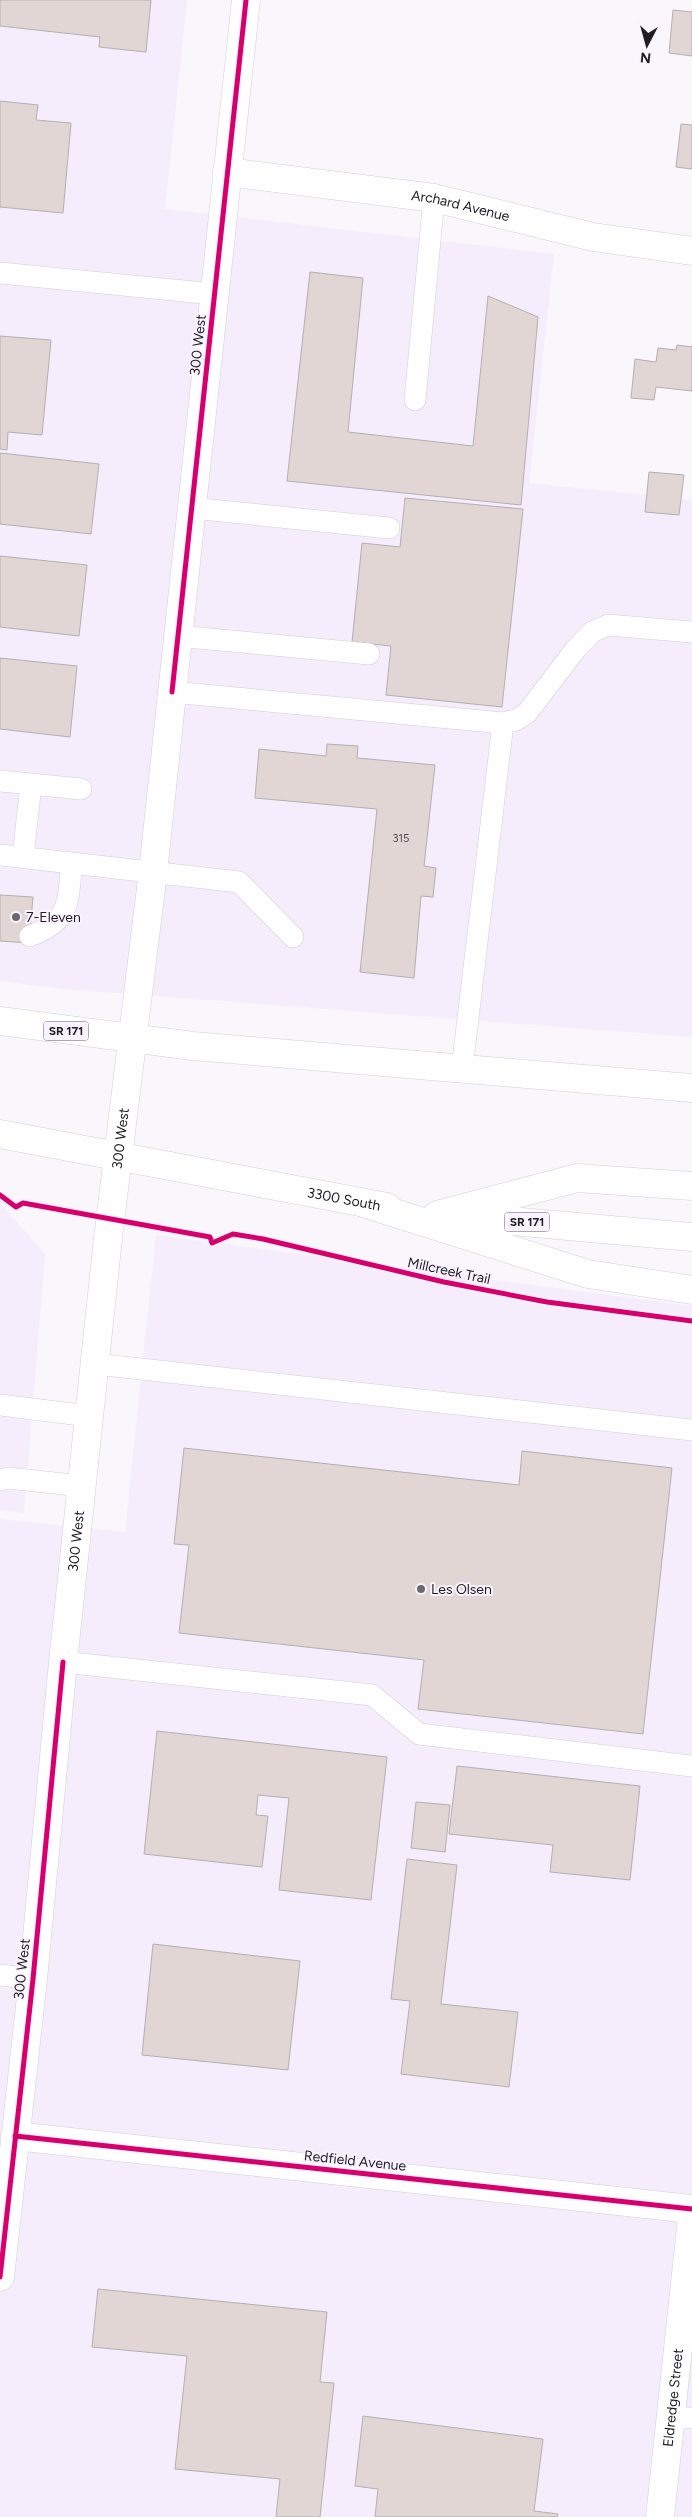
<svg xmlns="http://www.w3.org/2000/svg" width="692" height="2517" font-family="Figtree,sans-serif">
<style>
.built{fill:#f5edfb}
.building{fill:#e2d6d5;stroke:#b3afb1}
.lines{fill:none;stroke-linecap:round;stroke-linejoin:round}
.lane-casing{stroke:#d2cfd4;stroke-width:22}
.street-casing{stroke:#d2cfd4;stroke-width:29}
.secondary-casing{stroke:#d2cfd4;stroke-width:29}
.primary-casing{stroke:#d2cfd4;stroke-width:29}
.highway-casing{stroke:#d2cfd4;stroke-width:29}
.lane{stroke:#fefeff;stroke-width:21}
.street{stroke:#fefeff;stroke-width:28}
.secondary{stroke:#fefeff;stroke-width:28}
.primary{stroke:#fefeff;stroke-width:28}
.highway{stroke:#fefeff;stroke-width:28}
.cycleway-casing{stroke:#faf3ff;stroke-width:8}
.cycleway{stroke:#d6006c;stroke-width:5}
.poi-dot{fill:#6c696e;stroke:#faf3ff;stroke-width:2}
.labels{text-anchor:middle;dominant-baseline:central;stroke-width:4;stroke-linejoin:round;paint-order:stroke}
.number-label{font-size:11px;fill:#504b4f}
.shield{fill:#faf3ff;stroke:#615d64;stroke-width:1}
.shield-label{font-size:12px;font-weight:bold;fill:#201d22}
.street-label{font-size:14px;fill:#201d22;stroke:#faf3ff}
.poi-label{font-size:14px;fill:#201d22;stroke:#faf3ff;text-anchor:start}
</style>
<rect width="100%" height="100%" fill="#f9f6fc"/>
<path class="built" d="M0,0H187L165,209L554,254L529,483L692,500V1037L65,989L0,981Z
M0,1203L45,1254L24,1513L0,1510Z
M156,1235L692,1306V2517H0V1519L125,1532Z"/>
<path class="building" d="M0,0H151L146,52L99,47L100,37L0,26Z
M673,10L692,12V56L669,53Z
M0,101L38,105L36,120L71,123L63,213L0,207Z
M681,124L692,125V169L676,167Z
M310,272L363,278L348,432L473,446L488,296L538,317L521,505L287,481Z
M0,336L51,340L42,435L8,432L7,450L0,449Z
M677,345L692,347V391L656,387L654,400L631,398L635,359L656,362L658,348L676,350Z
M0,453L99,464L91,534L0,524Z
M649,472L684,475L679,515L645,512Z
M405,498L523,509L502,707L386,695L391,646L352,642L362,543L400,547Z
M0,556L87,565L79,636L0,627Z
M0,658L77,666L70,737L0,729Z
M327,744L358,746L357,758L435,765L424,866L436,868L433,897L421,896L414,978L360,972L377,809L255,798L259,749L326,756Z
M0,895L33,897L29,943L0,941Z
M184,1448L519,1485L522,1451L672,1468L643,1734L418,1709L424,1660L179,1633L189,1545L174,1544Z
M157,1731L387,1757L371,1900L279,1890L289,1798L258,1795L256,1815L268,1816L262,1867L144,1854Z
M457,1766L640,1786L630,1880L550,1872L553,1845L449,1834Z
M416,1802L450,1805L445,1852L411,1848Z
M407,1859L457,1865L441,2004L518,2012L509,2087L401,2074L410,2001L391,1999Z
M153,1944L300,1961L288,2070L142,2055Z
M98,2289L327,2312L320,2382L334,2383L320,2517H276L280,2479L175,2469L187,2356L92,2347Z
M363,2416L543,2439L534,2511L558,2514L557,2517H375L378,2489L355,2486Z"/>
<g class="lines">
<defs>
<path id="lane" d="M0,273L214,294
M415,400L434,198
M191,508L389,528
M178,636L369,654
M172,692L503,723L462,1069
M503,723L516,720L527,713L575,650L592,632L608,625L692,632
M0,781L81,789
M0,855L239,882L293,937
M23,857L31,784
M30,936C72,920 67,903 72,863
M96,1364L692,1430
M0,1405L89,1416
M0,1480L8,1478L82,1486
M63,1662L372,1695L419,1734L692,1766
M0,1975L33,1979
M671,2418H692"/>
<g id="street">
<path id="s1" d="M227,172L434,198L593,237L692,251"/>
<path d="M15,2136L692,2209"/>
<path id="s2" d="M660,2517L692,2218"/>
</g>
<g id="secondary">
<path id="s3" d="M0,2277L33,1979L63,1662L108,1238L153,872L246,0"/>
</g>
<g id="primary">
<path d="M0,1021L193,1046L692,1088"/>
<path id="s4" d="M0,1134L387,1207"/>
<path d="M442,1215L692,1237"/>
</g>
<path id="highway" d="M363,1203L588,1274L692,1290
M437,1215L577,1178L692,1186"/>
</defs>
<use href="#lane" class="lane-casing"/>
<use href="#street" class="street-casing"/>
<use href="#secondary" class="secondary-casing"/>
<use href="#primary" class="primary-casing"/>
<use href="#highway" class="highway-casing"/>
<use href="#lane" class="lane"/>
<use href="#street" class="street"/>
<use href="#secondary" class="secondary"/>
<use href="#primary" class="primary"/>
<use href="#highway" class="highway"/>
<defs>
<path id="cycleway" d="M172,692L246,0
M0,1195L16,1207L23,1203L210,1237L212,1243L233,1234L263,1239L444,1282L547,1302L692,1321
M15,2136L692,2209
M0,2277L33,1979L63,1662"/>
</defs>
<use href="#cycleway" class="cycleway-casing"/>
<use href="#cycleway" class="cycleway"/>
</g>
<g class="poi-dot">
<circle cx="16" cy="917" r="5"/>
<circle cx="421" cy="1589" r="5"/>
</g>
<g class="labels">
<g class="number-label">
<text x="401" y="838">315</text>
</g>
<g class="shield">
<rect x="43.5" y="1021.5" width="45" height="19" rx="4"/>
<rect x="504.5" y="1212.5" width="45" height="19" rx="4"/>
</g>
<g class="shield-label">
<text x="66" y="1031">SR 171</text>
<text x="527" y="1222">SR 171</text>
</g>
<g class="street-label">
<text stroke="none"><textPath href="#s1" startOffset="236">Archard Avenue</textPath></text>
<text transform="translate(198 345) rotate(-84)">300 West</text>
<text stroke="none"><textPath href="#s3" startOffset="1145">300 West</textPath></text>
<text stroke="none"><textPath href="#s4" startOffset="350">3300 South</textPath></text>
<text transform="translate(449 1271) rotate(12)">Millcreek Trail</text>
<text stroke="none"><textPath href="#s3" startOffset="740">300 West</textPath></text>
<text transform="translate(22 1969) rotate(-84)">300 West</text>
<text transform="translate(355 2161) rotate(6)">Redfield Avenue</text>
<text stroke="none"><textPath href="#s2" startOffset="120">Eldredge Street</textPath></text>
</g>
<g class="poi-label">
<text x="26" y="917">7-Eleven</text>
<text x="431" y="1589">Les Olsen</text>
</g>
</g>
<g transform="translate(647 45) rotate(186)" stroke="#faf3ff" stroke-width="4" paint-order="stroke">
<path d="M0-4L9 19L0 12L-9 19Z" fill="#201d22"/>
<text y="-8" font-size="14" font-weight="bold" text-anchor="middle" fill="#201d22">N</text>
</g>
</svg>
